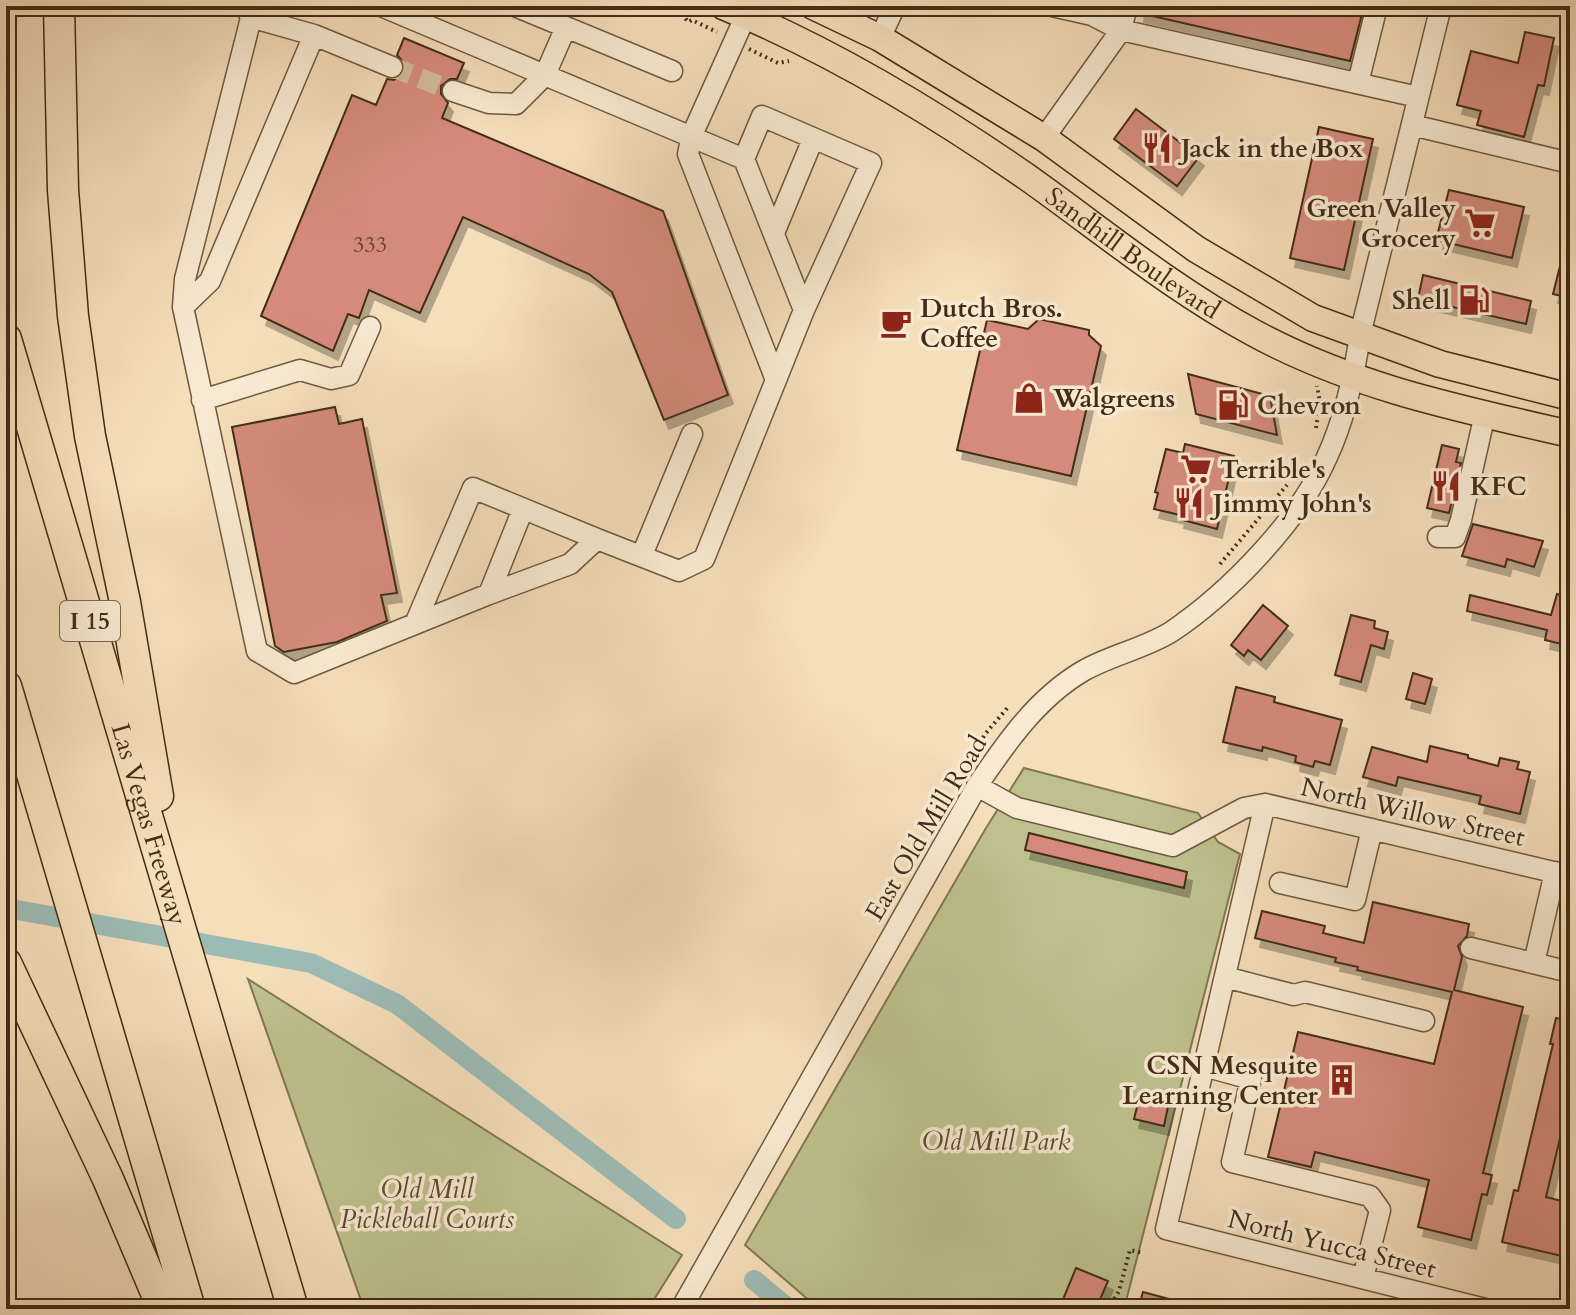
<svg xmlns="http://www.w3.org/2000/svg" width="1576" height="1315" font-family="Cardo,serif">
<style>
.green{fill:#bec18e;stroke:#807752;stroke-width:2}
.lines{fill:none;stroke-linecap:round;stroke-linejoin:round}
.canal{stroke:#9dbbb5;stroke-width:20}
.building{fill:#d58b7b;stroke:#422d15;stroke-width:2;filter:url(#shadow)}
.minor-tunnel{stroke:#d1bb99;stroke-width:20;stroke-dasharray:20 10;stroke-linecap:butt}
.minor-casing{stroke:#6f593e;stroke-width:23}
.major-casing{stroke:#422d15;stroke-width:29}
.highway-casing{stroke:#422d15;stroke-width:33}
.path{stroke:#422d15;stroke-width:4;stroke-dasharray:2 4;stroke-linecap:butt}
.minor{stroke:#f8ead2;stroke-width:20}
.major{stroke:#f5deba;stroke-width:26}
.highway{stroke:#f5deba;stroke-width:30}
.labels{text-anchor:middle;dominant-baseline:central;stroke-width:7;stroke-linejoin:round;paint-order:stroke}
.number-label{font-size:22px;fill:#67442e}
.shield{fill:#f8ead2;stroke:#79664e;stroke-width:2}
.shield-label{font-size:24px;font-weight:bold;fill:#422d15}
.poi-label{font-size:26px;font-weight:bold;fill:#422d15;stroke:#f8ead2;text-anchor:start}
.street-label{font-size:26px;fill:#422d15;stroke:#f8ead2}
.park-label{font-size:26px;font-style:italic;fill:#5b4b2d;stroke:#f8ead2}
</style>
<defs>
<filter id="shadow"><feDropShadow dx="5" dy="9" stdDeviation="0" flood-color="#0004"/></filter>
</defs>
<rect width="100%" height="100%" fill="#f5deba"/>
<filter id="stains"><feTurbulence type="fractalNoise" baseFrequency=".0025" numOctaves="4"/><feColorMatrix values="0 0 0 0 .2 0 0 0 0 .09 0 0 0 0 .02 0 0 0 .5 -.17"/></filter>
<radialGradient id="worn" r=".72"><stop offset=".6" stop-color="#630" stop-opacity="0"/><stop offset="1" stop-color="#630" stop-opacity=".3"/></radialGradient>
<path class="green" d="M1024,768L1198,813L1218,842L1240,854L1124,1309H819L745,1245L986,828Z
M248,979L682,1255L648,1309H364Z"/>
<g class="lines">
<path class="canal" d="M6,908L311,963L397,1004L676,1219
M754,1280L789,1309"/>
</g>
<path class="building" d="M1140,6H1364L1350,61L1139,13Z
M1525,32L1554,38L1544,86L1538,85L1524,137L1477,125L1481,111L1457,105L1471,51L1518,63Z
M404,38L464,63L457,79H450L441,86V94L448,103L442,118L663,211L728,395L664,420L612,292L589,274L463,217L420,313L369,290L359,318L348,314L333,351L261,316L352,95L376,105L387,79L394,80L404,73L405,64L397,55Z
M1136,109L1199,157L1177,186L1114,139Z
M1319,127L1373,139L1344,270L1290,258Z
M1449,190L1524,207L1512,258L1436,240Z
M1564,250L1570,251V298L1553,294Z
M1423,275L1531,301L1526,324L1418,299Z
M1039,319L1089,330V335L1101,346L1071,476L957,450L987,320L1028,329Z
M1188,374L1270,396L1277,435L1196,414Z
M335,407L339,424L362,419L397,593L381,595L387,621L337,642L284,652L275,646L232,427Z
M1185,444L1234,456L1217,529L1179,519L1180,515L1154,509L1158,493L1155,492L1166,449L1183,453Z
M1442,445L1459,449L1456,462L1461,463L1449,513L1427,508Z
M1473,524L1543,541L1534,567L1507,559L1505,567L1462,556Z
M1557,594L1570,597V646L1545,640L1547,630L1467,611L1470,595L1551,615Z
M1263,605L1288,626L1261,660L1248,650L1244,656L1231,645Z
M1351,615L1375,621L1374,628L1388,632L1384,649L1371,645L1361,682L1335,675Z
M1413,673L1432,679L1425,704L1406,699Z
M1236,687L1275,697L1274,702L1342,720L1330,765L1315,761L1313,767L1295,762L1296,756L1263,747L1262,751L1223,742Z
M1430,746L1468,755V758L1498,766L1500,758L1519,762L1517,769L1530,772L1520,814L1479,804L1481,796L1398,777L1396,786L1363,777L1372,747L1427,762Z
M1029,833L1187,872L1184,888L1025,850Z
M1373,902L1469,924L1467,936L1458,946L1462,957L1454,990L1523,1007L1483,1173L1492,1175L1487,1195L1482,1194L1471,1240L1418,1227L1429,1180L1315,1152L1311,1167L1268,1157L1298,1032L1434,1064L1452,992L1357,970L1358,967L1335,962L1336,958L1255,938L1262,911L1325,926L1323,933L1364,943Z
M1556,1018L1570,1021V1096L1546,1197L1570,1203V1258L1502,1242L1514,1190L1518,1191L1553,1044H1550Z
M1141,1091L1170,1097L1164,1126L1134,1119Z
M1076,1268L1108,1281L1096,1309H1059Z
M1143,1292L1188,1304V1309H1138Z"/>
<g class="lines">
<path class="minor-tunnel" d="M392,67L453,91"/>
<defs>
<path id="minor" d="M254,6L185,279L183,307L257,651L294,673L489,594L570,564L597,539L679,571L704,559L776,380L688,154L692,135L746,15
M381,6L744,159L762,116L871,163L804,310L776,380
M515,6L672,71
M1052,6L1092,15L1121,30L1418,97
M250,17L314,35L392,67
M880,38L895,6
M1358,83L1377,6
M453,91L489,103L516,104L545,75L566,27
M1412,125L1570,163
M1044,138L1121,30L1127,6
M744,159L804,310
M774,233L813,139
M183,307L210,281L314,35
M202,400L300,370L331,379L349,375L370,327
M1438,537H1455L1461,520L1485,414
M642,555L692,434
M489,594L523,509
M415,624L473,488L597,539
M977,786L1017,808L1173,846L1244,808L1265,804L1570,876
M1265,804L1166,1229L1485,1309
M1280,883L1355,900L1372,829
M1471,948L1570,972
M1534,963L1555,872
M1225,977L1294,995L1305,992L1424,1021
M1204,1066L1251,1079L1232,1162L1370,1196L1380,1210L1363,1278
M681,1309L977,786C1006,743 1037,698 1083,671C1111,655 1143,649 1171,632C1229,593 1299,521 1327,457C1345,418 1354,377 1360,335L1441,6"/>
<g id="major">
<path id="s1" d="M723,6C828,49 930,110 1024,175C1099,228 1172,289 1254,333C1353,387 1461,409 1570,434"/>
<path d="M813,6L880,38L1044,138L1196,249L1313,318L1440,364L1570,397"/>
</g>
<g id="highway">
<path d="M59,6L63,190L73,316L90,436L125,602L158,796"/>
<path id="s2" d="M6,339L293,1309"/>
<path d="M6,686L190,1309"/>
<path d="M6,963L108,1179L163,1309"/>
</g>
</defs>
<use href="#minor" class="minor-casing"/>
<use href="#major" class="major-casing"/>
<use href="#highway" class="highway-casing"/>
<path class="path" d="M673,6L680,11L688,22L692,20L717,32
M749,49L778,63L789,61
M1316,428L1320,403L1317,386
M1220,564L1287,485
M967,763L986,733L1009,706
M1108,1309L1119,1291L1130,1250L1143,1253"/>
<use href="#minor" class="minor"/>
<use href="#major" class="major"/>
<use href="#highway" class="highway"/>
</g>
<defs>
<symbol id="restaurant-bare" viewBox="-9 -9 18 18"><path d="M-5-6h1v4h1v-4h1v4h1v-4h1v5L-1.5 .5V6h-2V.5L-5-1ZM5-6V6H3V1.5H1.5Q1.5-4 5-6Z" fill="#8f2418" stroke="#f8ead2" stroke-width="2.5" paint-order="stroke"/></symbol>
<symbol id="supermarket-bare" viewBox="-9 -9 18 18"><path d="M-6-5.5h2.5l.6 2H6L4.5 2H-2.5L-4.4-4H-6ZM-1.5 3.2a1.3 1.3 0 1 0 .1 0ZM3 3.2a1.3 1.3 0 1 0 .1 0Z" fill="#8f2418" stroke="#f8ead2" stroke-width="2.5" paint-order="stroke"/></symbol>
<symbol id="fuel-bare" viewBox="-9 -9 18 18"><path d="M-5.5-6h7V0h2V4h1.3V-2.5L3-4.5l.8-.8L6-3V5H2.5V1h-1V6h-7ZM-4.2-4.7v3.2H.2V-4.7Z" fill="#8f2418" stroke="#f8ead2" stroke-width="2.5" paint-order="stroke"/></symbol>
<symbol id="cafe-bare" viewBox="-9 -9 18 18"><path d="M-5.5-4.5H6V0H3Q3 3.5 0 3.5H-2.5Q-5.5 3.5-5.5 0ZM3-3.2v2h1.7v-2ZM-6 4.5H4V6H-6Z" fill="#8f2418" stroke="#f8ead2" stroke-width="2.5" paint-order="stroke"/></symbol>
<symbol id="shop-bare" viewBox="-9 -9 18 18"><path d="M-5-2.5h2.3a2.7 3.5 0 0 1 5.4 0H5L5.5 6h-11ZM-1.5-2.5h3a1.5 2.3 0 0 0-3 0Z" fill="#8f2418" stroke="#f8ead2" stroke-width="2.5" paint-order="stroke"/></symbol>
<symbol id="building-bare" viewBox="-9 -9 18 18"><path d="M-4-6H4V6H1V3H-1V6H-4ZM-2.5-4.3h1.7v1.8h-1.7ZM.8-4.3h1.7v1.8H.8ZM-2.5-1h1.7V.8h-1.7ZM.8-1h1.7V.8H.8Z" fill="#8f2418" stroke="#f8ead2" stroke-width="2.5" paint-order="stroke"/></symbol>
</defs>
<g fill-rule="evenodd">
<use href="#restaurant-bare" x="1135" y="126" width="44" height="44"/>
<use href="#supermarket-bare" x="1458" y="201" width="44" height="44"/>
<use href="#fuel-bare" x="1452" y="278" width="44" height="44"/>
<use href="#cafe-bare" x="874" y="301" width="44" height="44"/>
<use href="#shop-bare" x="1007" y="376" width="44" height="44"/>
<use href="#fuel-bare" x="1211" y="383" width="44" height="44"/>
<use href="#supermarket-bare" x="1174" y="447" width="44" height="44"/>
<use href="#restaurant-bare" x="1424" y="464" width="44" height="44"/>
<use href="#restaurant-bare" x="1167" y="481" width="44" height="44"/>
<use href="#building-bare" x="1320" y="1058" width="44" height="44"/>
</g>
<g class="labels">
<g class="number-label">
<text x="370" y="245">333</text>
</g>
<rect class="shield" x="60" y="601" width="60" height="40" rx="6"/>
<g class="shield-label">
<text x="90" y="621">I 15</text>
</g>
<g class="poi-label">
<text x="1181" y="148">Jack in the Box</text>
<text x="1456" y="208" text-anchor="end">Green Valley<tspan x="1456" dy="30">Grocery</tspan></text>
<text x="1450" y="300" text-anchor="end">Shell</text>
<text x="920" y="308">Dutch Bros.<tspan x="920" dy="30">Coffee</tspan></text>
<text x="1053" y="398">Walgreens</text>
<text x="1257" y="405">Chevron</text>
<text x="1220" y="469">Terrible's</text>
<text x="1470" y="486">KFC</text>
<text x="1213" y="503">Jimmy John's</text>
<text x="1318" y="1065" text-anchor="end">CSN Mesquite<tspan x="1318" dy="30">Learning Center</tspan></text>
</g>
<g class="street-label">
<text stroke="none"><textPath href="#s1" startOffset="480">Sandhill Boulevard</textPath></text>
<text transform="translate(1413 812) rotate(13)">North Willow Street</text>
<text stroke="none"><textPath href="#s2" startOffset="506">Las Vegas Freeway</textPath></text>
<text transform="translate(926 828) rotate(-59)">East Old Mill Road</text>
<text transform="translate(1332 1244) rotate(14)">North Yucca Street</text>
</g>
<g class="park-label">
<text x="996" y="1141">Old Mill Park</text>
<text x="427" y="1189">Old Mill<tspan x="427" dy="30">Pickleball Courts</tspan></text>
</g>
</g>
<rect width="1576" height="1315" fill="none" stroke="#f5deba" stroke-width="32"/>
<rect x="8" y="8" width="1560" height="1299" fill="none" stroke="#422d15" stroke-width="4"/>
<rect x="16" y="16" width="1544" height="1283" fill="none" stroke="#422d15" stroke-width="2"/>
<rect width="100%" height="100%" filter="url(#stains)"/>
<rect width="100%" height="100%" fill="url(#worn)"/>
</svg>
